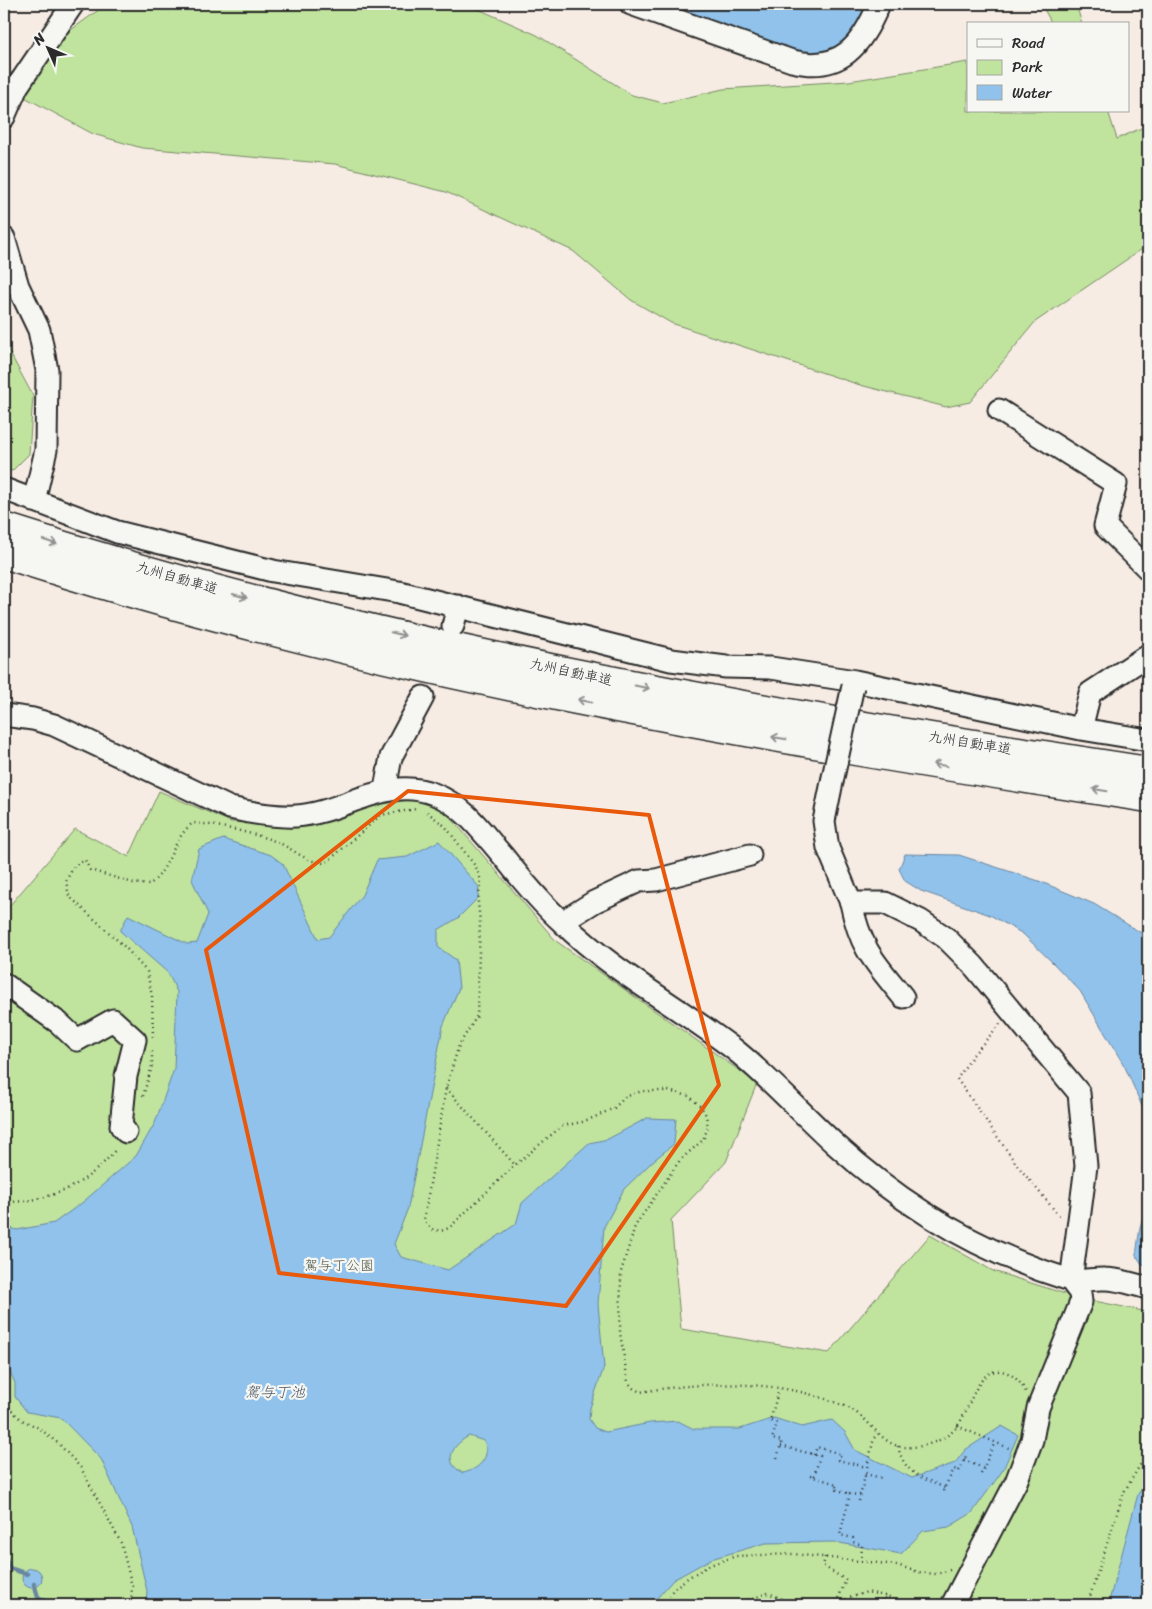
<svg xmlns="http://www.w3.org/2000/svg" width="1152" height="1609" font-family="Sriracha,'Klee One',sans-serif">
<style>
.green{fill:#c0e49e;stroke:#768864}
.water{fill:#90c2ec;stroke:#68869f;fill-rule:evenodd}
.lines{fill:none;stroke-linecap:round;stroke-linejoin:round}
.stream{stroke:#68869f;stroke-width:4.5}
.minor-casing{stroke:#2b2b2b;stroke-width:25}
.highway-casing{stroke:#2b2b2b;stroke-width:31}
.path{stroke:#2b2b2b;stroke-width:2.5;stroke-dasharray:1 4;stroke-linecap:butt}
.minor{stroke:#f6f6f2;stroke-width:21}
.highway{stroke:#f6f6f2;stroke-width:28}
.minor-bridge-casing{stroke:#2b2b2b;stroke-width:25;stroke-linecap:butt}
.minor-bridge{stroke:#f6f6f2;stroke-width:21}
.oneway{stroke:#90908e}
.marked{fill:none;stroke:#e8590c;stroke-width:4;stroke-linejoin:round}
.labels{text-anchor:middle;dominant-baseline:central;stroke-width:4.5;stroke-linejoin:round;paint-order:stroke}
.street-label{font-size:14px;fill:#2b2b2b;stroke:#f6f6f2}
.park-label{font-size:14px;fill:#505948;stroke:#f6f6f2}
.water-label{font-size:15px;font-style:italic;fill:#495865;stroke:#f6f6f2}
</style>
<rect width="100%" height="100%" fill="#f7ece4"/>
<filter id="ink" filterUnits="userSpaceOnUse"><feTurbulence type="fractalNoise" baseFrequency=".02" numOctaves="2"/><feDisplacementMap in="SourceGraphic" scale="10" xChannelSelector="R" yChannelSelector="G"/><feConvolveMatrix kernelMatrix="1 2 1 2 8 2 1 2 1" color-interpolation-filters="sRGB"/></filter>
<g filter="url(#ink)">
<path class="green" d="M107,4H467L537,35L632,95L663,103L723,89L849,81L968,62V111H1108L1117,139L1148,125V245L1035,322L970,402L946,407L860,385L671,323L631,300L573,251L446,192L335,164L142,148L93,134L4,86V78Z
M1041,4H1076L1082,24H1050V20Z
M4,342L33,396L29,454L12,471L4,469Z
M159,791L231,822L300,825L365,807L421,798L446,812L556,941L757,1083L726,1162L671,1220L681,1329L829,1353L930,1235L993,1271L1075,1297L1148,1312V1605H4V912L75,829L129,857Z"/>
<path class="water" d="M654,4H874L856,40L808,60Z
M223,839L271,855L283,864L318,939L329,937L362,895L377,860L407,857L439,841L479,887L478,898L458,918L438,930V947L456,960L459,988L443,1026L408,1208L394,1244L401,1257L448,1270L516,1224L522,1203L589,1143L608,1139L647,1118L676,1119L674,1144L654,1160L624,1189L604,1227L598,1304L604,1367L590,1408L589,1419L595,1428L606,1432L650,1423L678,1421L694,1429H740L774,1418L802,1427L832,1420L845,1432L855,1450L912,1478L955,1463L965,1450L1002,1426L1018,1435L1003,1470L972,1513L949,1527L923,1531L901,1554L834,1542L766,1543L711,1559L673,1580L651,1605H146L147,1591L132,1527L101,1459L61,1418L27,1412L15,1397V1383L4,1358V1226L17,1230L54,1223L83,1202L136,1156L155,1123L174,1069L177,992L168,973L120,931L128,915L187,944L197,943L208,914L192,880L199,849ZM469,1436L484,1441C492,1457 478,1470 463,1473C442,1462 452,1445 469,1436Z
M905,854L959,855L1039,881L1094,904L1148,937V1120L1125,1067L1080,991L1052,962L1023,934L990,915L921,891L905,881L899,869Z
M1148,1201V1267L1142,1264L1136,1255L1140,1227Z
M1148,1480V1605H1108L1138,1494Z
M22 1578a10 10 0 1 1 20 0a10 10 0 1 1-20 0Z"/>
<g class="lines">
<path class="stream" d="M4,1553L9,1568L27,1574
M34,1584L38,1597L51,1605"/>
<defs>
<path id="minor" d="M631,4L792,61C841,73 862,45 879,4
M4,117L17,87L73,4
M4,238L18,286L39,330L47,370L46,450L34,501
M999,410L1116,484L1105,526L1148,569
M4,489L117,532L273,571L399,592L671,660L726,667L771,668L855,681L1081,729L1148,740
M453,626L458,606
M4,715L33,719L54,725L230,808C251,813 274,817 296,816C344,813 386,775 434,794C465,806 482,832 503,856C521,879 540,902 562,922C613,972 678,1006 735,1050C771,1079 801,1113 835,1144C903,1206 979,1252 1067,1279C1079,1283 1093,1278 1105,1279C1119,1279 1135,1285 1148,1288
M1081,729L1090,693L1148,655
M832,782L824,821L828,848L851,903H885L921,921L946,938L973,965L1079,1093L1086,1166L1071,1281
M385,789L391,757L423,697
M851,903C861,950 874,961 903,997
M562,922L594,902L639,881L656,880L750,855
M4,984L59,1023L77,1040L113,1020L135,1040L126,1076L121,1126L126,1132
M952,1605L1016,1482L1032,1440L1038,1408L1081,1302L1080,1293L1071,1281"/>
<path id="highway" d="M4,527C376,647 762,713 1148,771
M4,554C375,675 763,738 1148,798"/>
</defs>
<use href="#minor" class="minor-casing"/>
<use href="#highway" class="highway-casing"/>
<path class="path" d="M427,812L445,826L476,867L481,880L478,902L480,922L477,1016L459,1045L446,1088L424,1220L431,1229L441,1231L449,1228L515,1165L562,1126L582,1122L595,1117L614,1108L625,1097L642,1091H668L689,1096L701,1107L706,1115L708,1127L703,1140L680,1160L635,1226L621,1272L620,1333L628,1382L633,1388L640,1392C701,1382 772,1379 831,1401C840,1404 851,1408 858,1414C878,1429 885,1450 914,1447C928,1446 946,1439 955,1429C971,1412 976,1363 1005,1372C1013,1374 1022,1384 1026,1392
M1000,1024L973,1055L957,1079L1017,1165L1061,1218
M153,1037L152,996L147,972L126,948L69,896L66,881L74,866L85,860L90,870L133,883L149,885C171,869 172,838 193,823C214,824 257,834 277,842C294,849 306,863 326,863L381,815L416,809
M446,1088L515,1165
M143,1096L152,1066V1050
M4,1202C52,1202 87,1185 117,1148
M4,1404L22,1420L39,1428L59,1444L81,1468L121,1543L132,1586L131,1605
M957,1426L1011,1449
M781,1446L820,1456L814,1476
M898,1446C904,1474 921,1477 945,1488
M814,1455L817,1447L841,1454L838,1460L866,1467
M777,1458L782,1441L772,1439L777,1423L770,1421L779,1389
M964,1460L983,1468
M865,1474L882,1478
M981,1474L995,1442
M810,1476L837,1484L835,1489L850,1494
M943,1491L954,1469L959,1471L966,1456
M860,1495L850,1494L840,1535L853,1538V1542L862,1545L861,1561
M859,1501L874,1438L878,1434
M825,1557L823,1566L846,1580L837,1601
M107,1601L131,1605
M665,1605L673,1589L689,1577L710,1565L736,1556L793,1554L897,1565L918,1572L936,1574L950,1570
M734,1605L768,1593L797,1605
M811,1605L843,1600L867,1592L885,1596L906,1605
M880,1605L885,1596
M1087,1605L1124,1492L1148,1452"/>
<use href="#minor" class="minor"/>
<use href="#highway" class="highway"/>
<defs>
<path id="minor-bridge" d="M832,782L853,686"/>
</defs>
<use href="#minor-bridge" class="minor-bridge-casing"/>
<use href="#minor-bridge" class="minor-bridge"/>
</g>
<defs><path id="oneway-shaft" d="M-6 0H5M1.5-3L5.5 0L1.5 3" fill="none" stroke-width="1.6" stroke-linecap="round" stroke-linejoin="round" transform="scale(1.25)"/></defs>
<g class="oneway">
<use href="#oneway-shaft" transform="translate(50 542) rotate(18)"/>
<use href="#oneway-shaft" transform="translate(240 596) rotate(16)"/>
<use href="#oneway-shaft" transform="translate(398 634) rotate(13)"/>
<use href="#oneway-shaft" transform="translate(642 687) rotate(12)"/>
<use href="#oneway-shaft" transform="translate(585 701) rotate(-169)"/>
<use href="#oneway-shaft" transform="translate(779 738) rotate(-170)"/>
<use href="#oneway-shaft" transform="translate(940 765) rotate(-171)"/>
<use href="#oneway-shaft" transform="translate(1100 790) rotate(-171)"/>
</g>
</g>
<path class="marked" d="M408,791L649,815L719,1085L566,1306L279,1273L206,950Z"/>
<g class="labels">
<g class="street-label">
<text transform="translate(177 578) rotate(16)">九州自動車道</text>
<text transform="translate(571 672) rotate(12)">九州自動車道</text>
<text transform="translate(970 743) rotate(9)">九州自動車道</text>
</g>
<g class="park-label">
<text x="339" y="1265">駕与丁公園</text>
</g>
<g class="water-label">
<text x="275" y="1392">駕与丁池</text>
</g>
</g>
<rect width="1152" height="1609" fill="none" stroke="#f6f6f2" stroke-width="20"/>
<rect x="10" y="10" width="1132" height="1589" fill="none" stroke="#2b2b2b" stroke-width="2" filter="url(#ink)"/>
<rect x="967" y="22" width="162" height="90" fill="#f6f6f2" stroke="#a5a5a2"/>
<rect x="977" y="39" width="25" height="8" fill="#f6f6f2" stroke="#a5a5a2"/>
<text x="1012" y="48" font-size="15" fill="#2b2b2b">Road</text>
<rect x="977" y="60" width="25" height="15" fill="#c0e49e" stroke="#a5a5a2"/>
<text x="1012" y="72" font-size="15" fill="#2b2b2b">Park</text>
<rect x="977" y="85" width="25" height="15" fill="#90c2ec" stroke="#a5a5a2"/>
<text x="1012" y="98" font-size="15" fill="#2b2b2b">Water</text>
<g transform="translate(48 48) rotate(315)" stroke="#f6f6f2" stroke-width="4" paint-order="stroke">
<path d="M0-4L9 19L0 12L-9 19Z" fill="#2b2b2b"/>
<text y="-8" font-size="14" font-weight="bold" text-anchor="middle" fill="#2b2b2b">N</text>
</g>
</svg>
